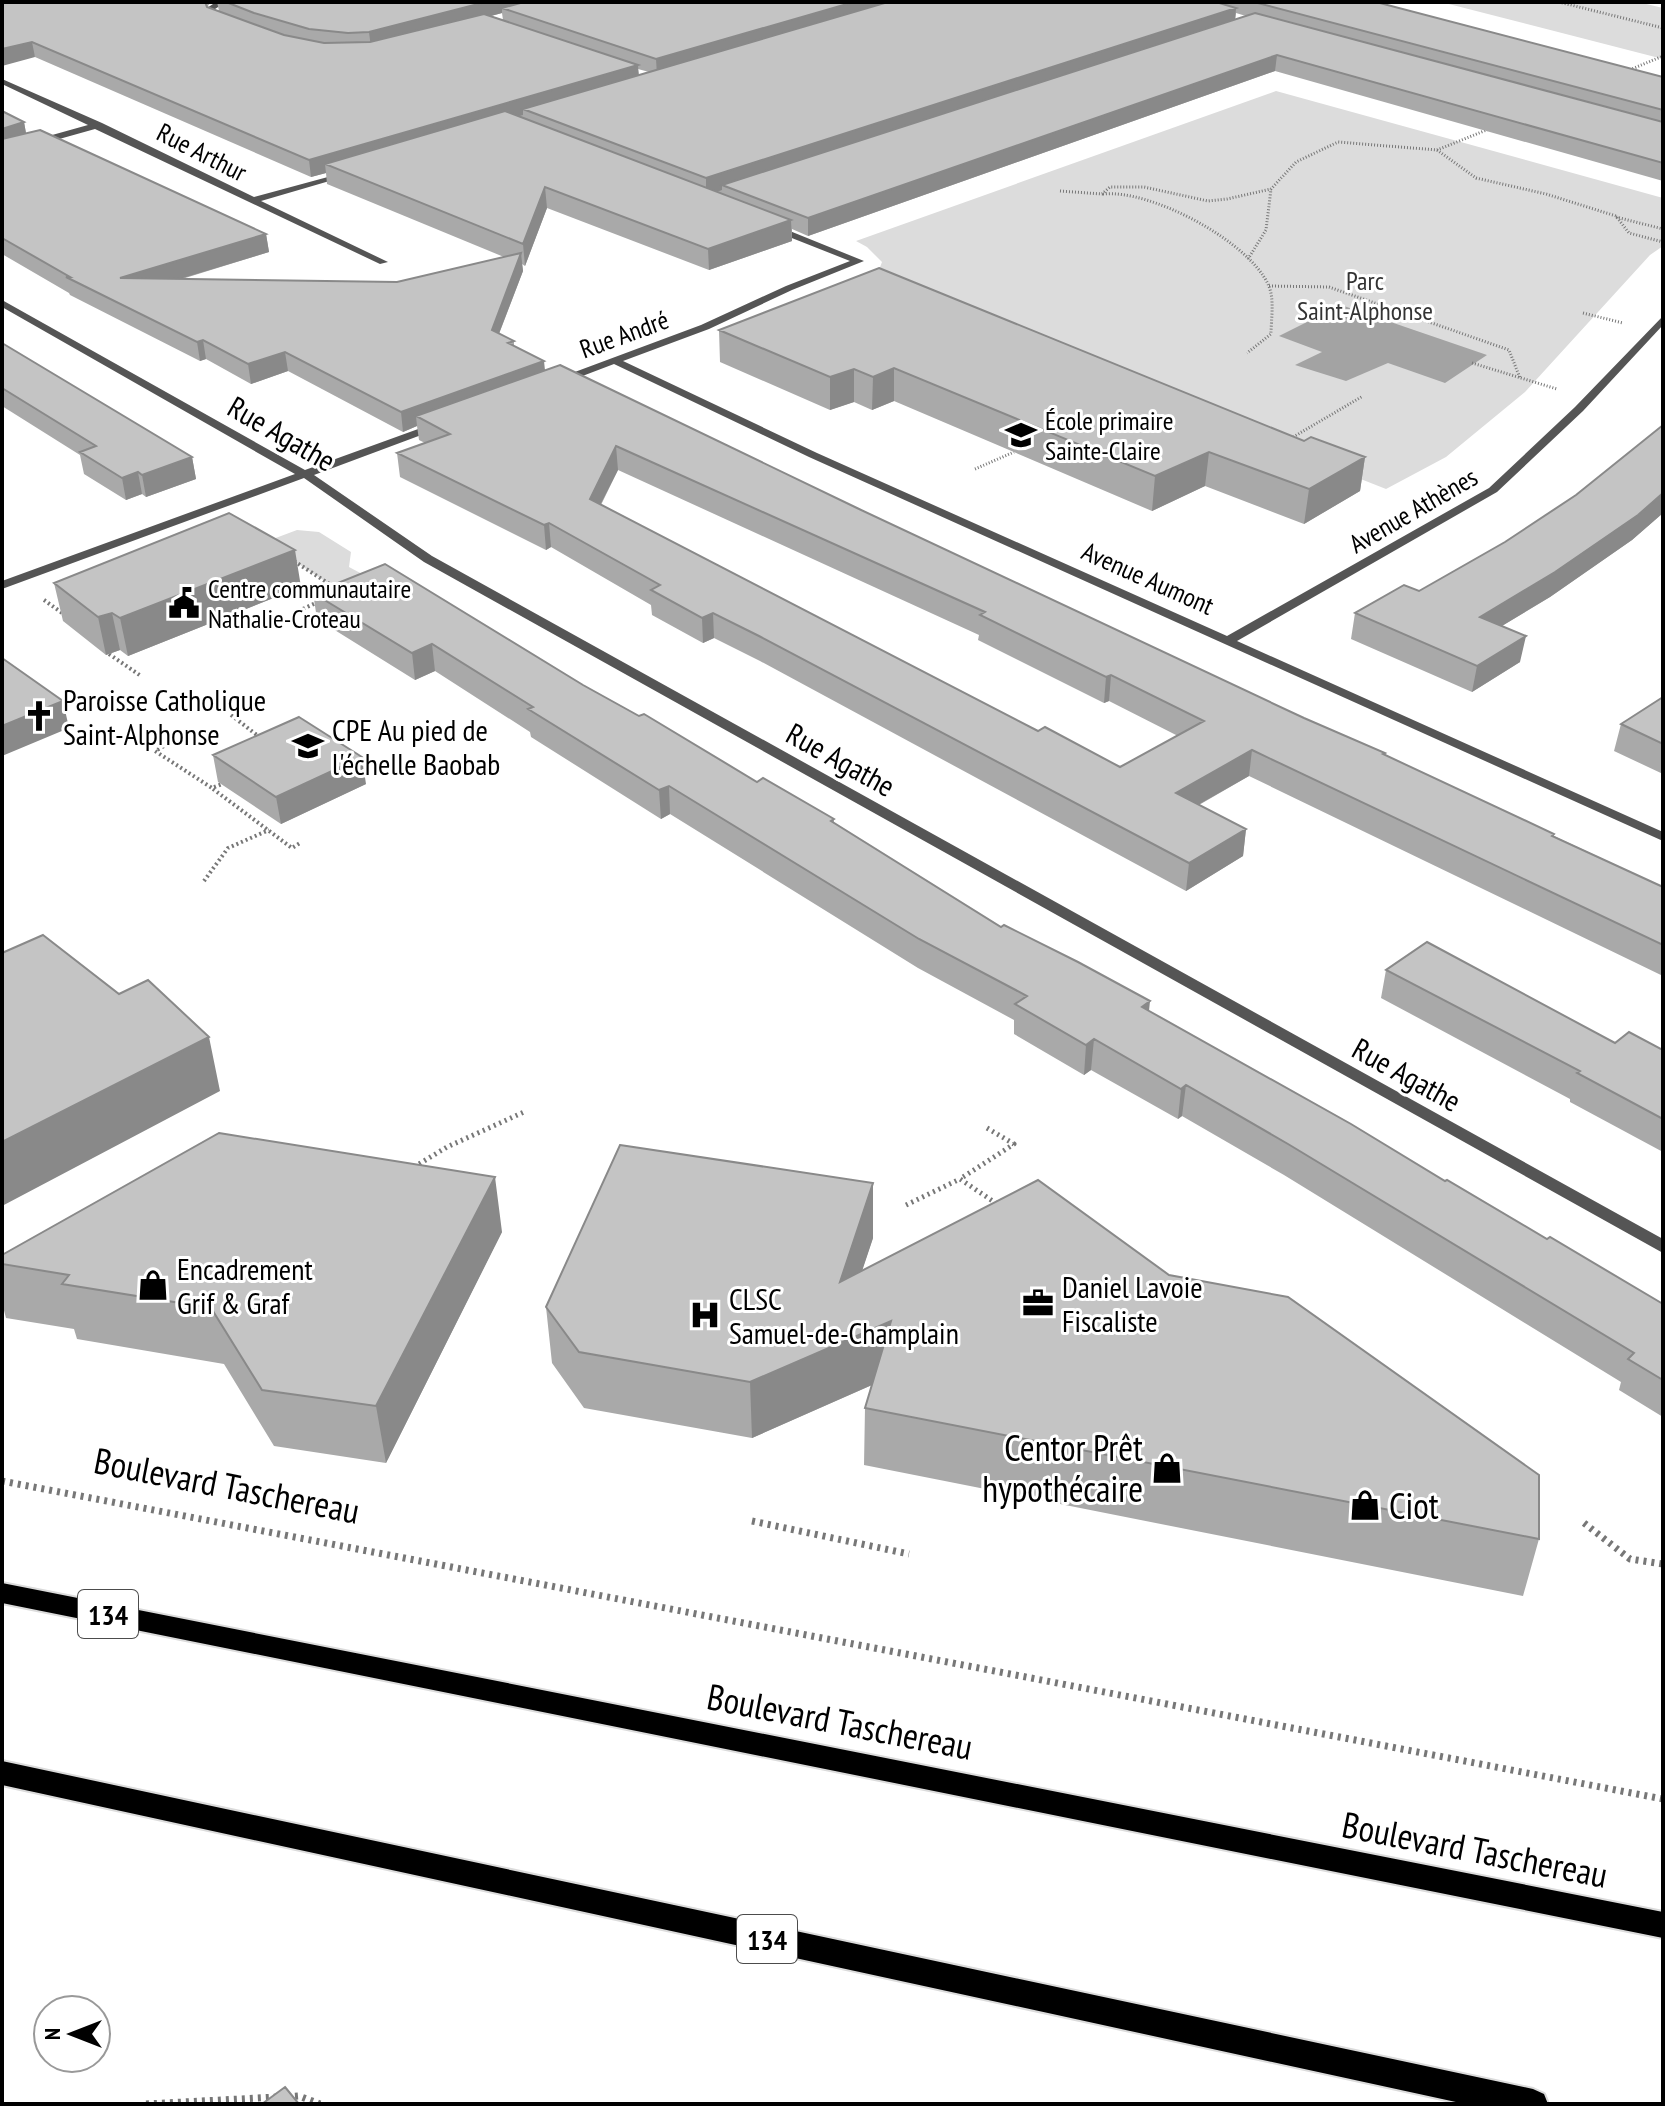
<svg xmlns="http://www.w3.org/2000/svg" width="1665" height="2106" font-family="'PT Sans Narrow',sans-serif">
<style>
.green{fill:#dcdcdc}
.water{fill:#a3a3a3}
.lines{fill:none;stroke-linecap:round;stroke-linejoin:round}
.primary-casing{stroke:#dbdbdb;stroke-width:4}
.path-far3{stroke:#777;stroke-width:3;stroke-dasharray:1 2;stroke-linecap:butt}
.path-far2{stroke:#777;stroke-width:4;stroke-dasharray:2 3;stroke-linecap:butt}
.path-far1{stroke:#777;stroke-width:5;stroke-dasharray:2 4;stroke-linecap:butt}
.path{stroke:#777;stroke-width:7;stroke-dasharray:3 5;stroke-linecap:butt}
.minor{fill:#555;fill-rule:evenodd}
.primary{fill:#000;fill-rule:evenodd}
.wall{fill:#a9a9a9;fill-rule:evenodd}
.shaded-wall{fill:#898989}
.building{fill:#c4c4c4;stroke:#898989;stroke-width:2;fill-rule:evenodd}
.labels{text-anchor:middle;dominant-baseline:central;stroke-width:6;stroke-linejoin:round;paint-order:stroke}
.far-street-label{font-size:26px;fill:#000;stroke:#fff}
.far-park-label{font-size:26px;fill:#333;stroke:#fff}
.far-poi-label{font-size:26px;fill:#000;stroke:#fff;text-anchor:start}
.shield{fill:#fff;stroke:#4c4c4c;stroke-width:2}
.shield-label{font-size:28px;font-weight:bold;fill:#000}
.street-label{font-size:30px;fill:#000;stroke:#fff}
.poi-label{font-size:30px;fill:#000;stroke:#fff;text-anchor:start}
.near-poi-label{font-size:36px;fill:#000;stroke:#fff;text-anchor:end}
.near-street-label{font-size:36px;fill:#000;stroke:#fff}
</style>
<rect width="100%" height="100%" fill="#fff"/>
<path class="green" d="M1441,2H1638L1663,8V59Z
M1276,91L1663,198V246L1650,255L1525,392L1446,457L1386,489L860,281L879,270L882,262L867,247L856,241Z
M297,530L319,532L351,552L349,567L364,575L334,587L265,542Z"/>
<path class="water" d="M1341,305L1487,355L1445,383L1388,363L1346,381L1295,365L1322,352L1279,336Z"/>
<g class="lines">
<defs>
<path id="primary" d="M2,1583L1663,1912V1938L2,1603Z
M2,1761L1533,2089L1544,2094L1548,2104H1465L2,1785Z"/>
</defs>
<use href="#primary" class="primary-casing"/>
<path class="path-far3" d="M1559,2L1663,28
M1627,71L1663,56
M1437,150L1476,178L1546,194L1616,216L1629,233L1663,242
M1060,191L1102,194L1110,187H1144L1208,201L1227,199L1271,189L1296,162L1338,142L1437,150L1489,129
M1103,194C1150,189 1247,240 1268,284C1275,299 1271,319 1271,334L1247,353
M1616,217L1663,229
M1248,259L1266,230L1271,189
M1269,286L1329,287L1509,350L1520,378
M1583,313L1623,323
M1472,363L1557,389
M1288,440L1363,396
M975,469L1014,452
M292,560L297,563"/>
<path class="path-far2" d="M294,561L334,587V591
M44,600L65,615
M294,613L318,602
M109,654L141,676
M231,715L262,739
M190,732L155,751L212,788L222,784
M213,789L292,848L300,843
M204,881L228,848L269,830"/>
<path class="path-far1" d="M987,1128L1014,1144L960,1179L1000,1206
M414,1167L447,1147L524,1112
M906,1205L960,1179"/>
<path class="path" d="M2,1481L1663,1799
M752,1521L909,1554
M1584,1523L1630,1559L1663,1564
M287,2097L299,2096L320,2104
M146,2104L277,2097"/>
<path class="minor" d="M216,2H226L215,9L217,16L228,19V23L209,17L207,8Z
M2,79L102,123L254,197L350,171V175L261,201L388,262L380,264L95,129L2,155V149L88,125L2,84Z
M769,225H775L864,261L792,290L709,329L623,361L817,453L1227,636L1489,488L1575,407L1663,316V325L1583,411L1497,492L1237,641L1663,832V841L809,457L614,364L564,383H556V379L701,325L786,286L850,261L769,229Z
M2,300L305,470L432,424H440V428L314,475L432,556L1663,1239V1253L424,562L304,478L2,589V581L295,474L2,307Z"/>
<use href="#primary" class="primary"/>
</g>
<path class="wall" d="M2,2H211L207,7L219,11L217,2H1376L1663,77V181L1275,71L808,236L792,229V241L709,270L547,208L525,266L522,264L523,271L499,334L514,341V346L545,370L857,508L1304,718L1385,753V755L1554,834V836L1663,887V976L1249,776L1199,805L1246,829L1243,856L1186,891L760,661L714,638L703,643L652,615L651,605L551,547L546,550L400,477L397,453L425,443L419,440L417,426L403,432L288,371L251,384L206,359L200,361L70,295L69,293L2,254V111L24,122L26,133L266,234L269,252L182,279L397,282L504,257L327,184L326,173L311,177L35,57ZM502,13L503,20L491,16ZM1236,13L1246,16L1235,19ZM638,69L649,72L639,75ZM618,470L979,635L978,640L1104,703L1109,701L1178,736L1120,767L1038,731L601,505Z
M719,330L1304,441L1365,457L1360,491L1304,524L1205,486L1152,511L894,401L872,410L854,402L830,410L720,362Z
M2,343L192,457L196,479L146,497L142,494L126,500L84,474L80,455L2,406Z
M1663,425V513L1632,540L1550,597L1502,626L1520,662L1472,692L1351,639L1355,613L1419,591L1505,542L1576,495Z
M54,583L301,587L128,656L120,650L106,655L63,621Z
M313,593L583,685L757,782L834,819V824L1001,927L1445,1181L1663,1304V1417L1619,1390L1621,1382L1284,1175L1182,1116L1178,1119L1091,1070L1084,1075L1014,1034V1020L918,968L670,814L661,819L531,737L530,732L435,671L415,680L317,619Z
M1663,697V774L1614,751L1621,724Z
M213,755L366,784L281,824L218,782Z
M1386,970L1615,1043L1663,1050V1152L1570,1102V1099L1381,998Z
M873,1183V1238L862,1270L1169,1275L1539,1539L1523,1596L864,1465L865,1408L872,1385L752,1438L584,1408L552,1363L546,1307Z
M502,1232L386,1463L274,1446L224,1364L77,1339L74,1329L6,1318L2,1303V1255Z"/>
<path class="shaded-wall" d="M486,2H545L502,8V13L371,48L369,32Z
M854,2H905L657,75L656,59Z
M1236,8L1235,23L722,185V190L706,196V178Z
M32,42L35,57L2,66V49Z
M1277,55L1275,71L808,236V218Z
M638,65L639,81L523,109V115L338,169L325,164L326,173L311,177L309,160Z
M24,122L27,139L2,146V129Z
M545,187L547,208L525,266L523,244Z
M791,220L792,241L709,270L708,249Z
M266,234L269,252L123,296L120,278Z
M521,253L523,271L493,349L492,330Z
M203,340L206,359L200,361L197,342Z
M285,352L288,371L251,384L248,364Z
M544,361L546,380L416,416L417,426L403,432L401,412Z
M894,368V401L872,410L873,377Z
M854,369V402L830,410V377Z
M616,446L618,470L591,523L590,499Z
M1209,452L1205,486L1152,511L1155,476Z
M192,457L196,479L146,497L142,475Z
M1365,457L1360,491L1304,524L1309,489Z
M138,472L142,494L126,500L122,478Z
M1663,493V513L1632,540L1550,597L1475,642L1480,617Z
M549,523L551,547L546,550L544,525Z
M295,550L301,587L128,656L120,618Z
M112,613L120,650L106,655L98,617Z
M713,613L714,638L703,643L702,618Z
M1526,636L1520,662L1472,692L1477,666Z
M432,644L435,671L415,680L412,653Z
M1111,675L1109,701L1104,703L1106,677Z
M63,701L69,728L2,756V726Z
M1252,750L1249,776L1173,819L1176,793Z
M362,757L366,784L281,824L276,797Z
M669,786L670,814L661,819L659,790Z
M1246,829L1243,856L1186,891L1189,863Z
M1150,1001L1147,1031L1142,1007Z
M209,1037L220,1091L2,1206V1142Z
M1094,1039L1091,1070L1084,1075L1086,1045Z
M1186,1085L1182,1116L1178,1119L1181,1089Z
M495,1177L502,1232L386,1463L376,1406Z
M873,1183V1238L840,1338V1282Z
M891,1321L890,1377L752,1438L750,1382Z"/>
<path class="building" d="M2,2H205L207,7L284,35L324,43L370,42L484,14L638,65L309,160L32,42L2,49Z
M226,2H486L369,32L348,33L309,29L254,13Z
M524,2H854L656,59L502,8Z
M888,2H1216L1236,8L706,178L523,109Z
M1254,2H1376L1663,77V110Z
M1255,13L1663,122V163L1277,55L808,218L722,185Z
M2,111L24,122L2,129Z
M505,111L791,220L708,249L545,187L523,244L325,164Z
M40,130L266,234L120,278L397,282L521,253L492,330L514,341L508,343L544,361L401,412L285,352L248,364L203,340L197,342L66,277H70L2,238V139Z
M879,268L1304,441L1311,437L1365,457L1309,489L1209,452L1155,476L894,368L873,377L854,369L830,377L719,330Z
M2,343L192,457L142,475L138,472L122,478L80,452L96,446L2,388Z
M560,365L857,508L1304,718L1385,753L1383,754L1554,834L1552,836L1663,887V945L1252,750L1176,793L1246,829L1189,863L759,636L713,613L702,618L651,590L660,585L549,523L544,525L397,453L450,434L416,416ZM616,446L985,612L980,615L1106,677L1111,675L1204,721L1120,767L1045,727L1038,731L590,499Z
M1663,425V493L1638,515L1555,572L1480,617L1526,636L1477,666L1355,613L1404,585L1419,591L1505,542L1576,495Z
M229,513L295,550L120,618L112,613L98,617L54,583Z
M385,564L583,685L639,716L644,714L757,782L763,778L834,819L831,821L1001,927L1004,925L1078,962L1150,1001L1142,1007L1351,1124L1445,1181L1447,1180L1547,1239L1550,1237L1663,1304V1380L1628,1359L1634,1353L1288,1144L1186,1085L1181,1089L1094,1039L1086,1045L1015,1004L1027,996L919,939L669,786L659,790L528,709L533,707L432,644L412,653L313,593Z
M2,658L63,701L2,726Z
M1663,697V744L1621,724Z
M299,717L362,757L276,797L213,755Z
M43,935L119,994L148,980L209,1037L2,1142V953Z
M1427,942L1615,1043L1629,1032L1663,1050V1119L1577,1073L1580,1071L1386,970Z
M219,1133L495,1177L376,1406L262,1390L211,1308L62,1284L69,1275L2,1264V1255Z
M620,1145L873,1183L840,1282L1038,1180L1169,1275L1288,1297L1539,1475V1539L865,1408L891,1321L750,1382L579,1352L546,1307Z
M285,2087L299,2104H262Z"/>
<defs>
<symbol id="school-bare" viewBox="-9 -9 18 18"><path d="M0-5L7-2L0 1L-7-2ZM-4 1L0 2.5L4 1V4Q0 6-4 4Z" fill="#000" stroke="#fff" stroke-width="2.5" paint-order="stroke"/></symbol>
<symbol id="civic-bare" viewBox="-9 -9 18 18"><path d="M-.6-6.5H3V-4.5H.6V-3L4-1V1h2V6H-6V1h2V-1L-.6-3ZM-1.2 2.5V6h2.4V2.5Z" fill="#000" stroke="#fff" stroke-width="2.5" paint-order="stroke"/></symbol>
<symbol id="church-bare" viewBox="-9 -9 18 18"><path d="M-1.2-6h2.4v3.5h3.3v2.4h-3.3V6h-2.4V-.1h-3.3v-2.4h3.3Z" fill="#000" stroke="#fff" stroke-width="2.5" paint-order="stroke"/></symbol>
<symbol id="shop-bare" viewBox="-9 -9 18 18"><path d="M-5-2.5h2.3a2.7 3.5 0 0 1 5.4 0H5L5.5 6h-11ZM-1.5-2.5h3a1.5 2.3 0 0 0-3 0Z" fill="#000" stroke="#fff" stroke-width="2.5" paint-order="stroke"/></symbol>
<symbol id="office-bare" viewBox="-9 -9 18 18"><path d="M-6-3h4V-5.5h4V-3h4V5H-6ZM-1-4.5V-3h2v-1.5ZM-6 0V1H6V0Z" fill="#000" stroke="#fff" stroke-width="2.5" paint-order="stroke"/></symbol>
<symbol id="hospital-bare" viewBox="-9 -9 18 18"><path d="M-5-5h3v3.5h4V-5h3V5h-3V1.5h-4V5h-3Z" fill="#000" stroke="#fff" stroke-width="2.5" paint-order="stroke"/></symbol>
</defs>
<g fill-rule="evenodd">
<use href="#school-bare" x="999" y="413" width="44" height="44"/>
<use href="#civic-bare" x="162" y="581" width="44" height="44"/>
<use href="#church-bare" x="17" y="694" width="44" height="44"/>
<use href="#school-bare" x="286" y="724" width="44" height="44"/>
<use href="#shop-bare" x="131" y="1263" width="44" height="44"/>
<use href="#office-bare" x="1016" y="1281" width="44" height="44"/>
<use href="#hospital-bare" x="683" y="1293" width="44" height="44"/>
<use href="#shop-bare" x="1145" y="1446" width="44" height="44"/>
<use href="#shop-bare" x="1343" y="1483" width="44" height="44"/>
</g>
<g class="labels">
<g class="far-street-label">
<text transform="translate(202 152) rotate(27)">Rue Arthur</text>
<text transform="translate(624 334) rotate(-20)">Rue André</text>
<text transform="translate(1413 510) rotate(-30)">Avenue Athènes</text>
<text transform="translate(1148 578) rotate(24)">Avenue Aumont</text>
</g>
<g class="far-park-label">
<text x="1365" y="280">Parc<tspan x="1365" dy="30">Saint-Alphonse</tspan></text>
</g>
<g class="far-poi-label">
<text x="1045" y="420">École primaire<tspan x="1045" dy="30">Sainte-Claire</tspan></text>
<text x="208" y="588">Centre communautaire<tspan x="208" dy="30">Nathalie-Croteau</tspan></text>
</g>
<g class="shield">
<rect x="78" y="1590" width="60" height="48" rx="6"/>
<rect x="737" y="1915" width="60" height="48" rx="6"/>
</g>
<g class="shield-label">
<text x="108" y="1614">134</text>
<text x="767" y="1939">134</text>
</g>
<g class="street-label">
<text transform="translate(282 433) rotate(30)">Rue Agathe</text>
<text transform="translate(841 759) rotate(29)">Rue Agathe</text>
<text transform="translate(1407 1074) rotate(29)">Rue Agathe</text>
</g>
<g class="poi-label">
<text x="63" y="699">Paroisse Catholique<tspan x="63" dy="34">Saint-Alphonse</tspan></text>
<text x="332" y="729">CPE Au pied de<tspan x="332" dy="34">l'échelle Baobab</tspan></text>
<text x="177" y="1268">Encadrement<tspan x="177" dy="34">Grif &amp; Graf</tspan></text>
<text x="1062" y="1286">Daniel Lavoie<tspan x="1062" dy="34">Fiscaliste</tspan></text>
<text x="729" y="1298">CLSC<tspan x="729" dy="34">Samuel-de-Champlain</tspan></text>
</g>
<g class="near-poi-label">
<text x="1143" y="1447">Centor Prêt<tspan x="1143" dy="41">hypothécaire</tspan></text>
<text x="1389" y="1505" text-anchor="start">Ciot</text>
</g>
<g class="near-street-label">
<text transform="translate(227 1485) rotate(11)">Boulevard Taschereau</text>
<text transform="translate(840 1721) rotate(11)">Boulevard Taschereau</text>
<text transform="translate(1475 1849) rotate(11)">Boulevard Taschereau</text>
</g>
</g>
<rect width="1665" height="2106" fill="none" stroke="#000000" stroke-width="8"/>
<g transform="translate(72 2034) rotate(270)"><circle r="38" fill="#ffffff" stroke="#999999" stroke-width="2"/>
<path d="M0-6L14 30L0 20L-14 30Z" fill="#000000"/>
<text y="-12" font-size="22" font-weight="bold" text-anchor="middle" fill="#000000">N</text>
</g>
</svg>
